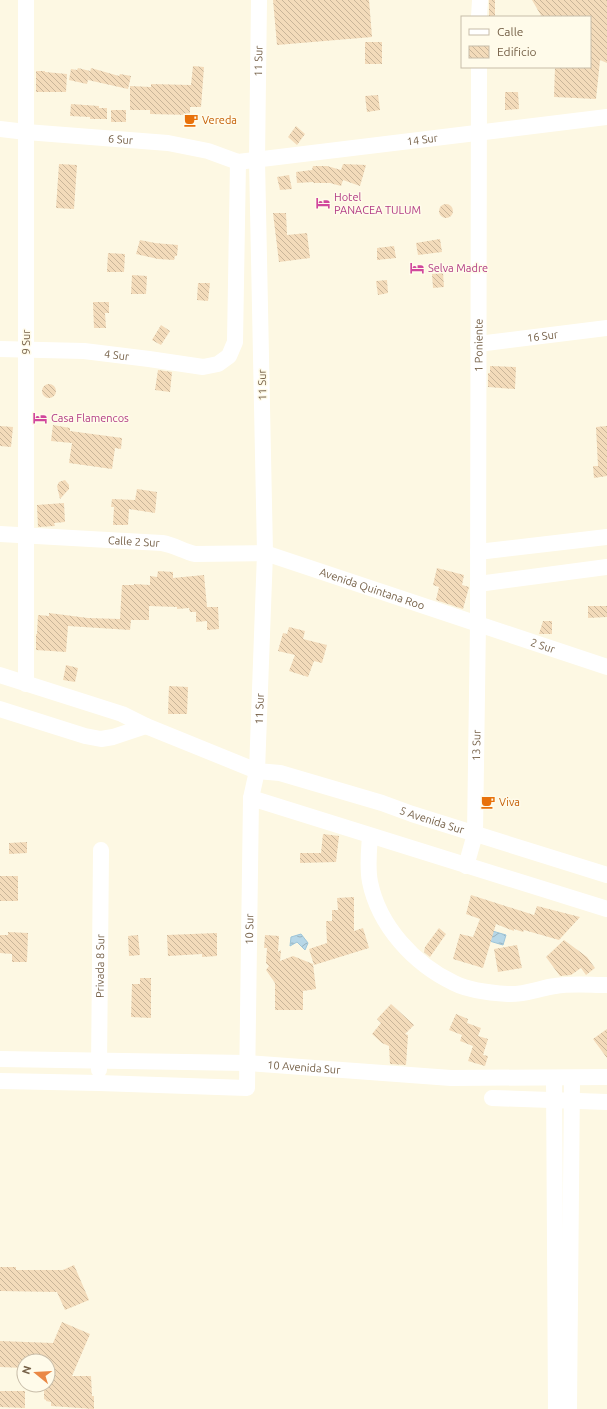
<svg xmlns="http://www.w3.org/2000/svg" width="607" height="1409" font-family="Ubuntu,sans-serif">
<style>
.water{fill:url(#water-waves);stroke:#9dc5d9}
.building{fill:url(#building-back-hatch)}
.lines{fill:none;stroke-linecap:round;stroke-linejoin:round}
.minor{stroke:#fff;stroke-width:16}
.labels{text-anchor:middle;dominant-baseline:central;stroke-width:3;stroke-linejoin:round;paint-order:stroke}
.street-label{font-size:11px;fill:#766148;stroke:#fffbea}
.food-label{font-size:11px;fill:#c56008;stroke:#fffbea;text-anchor:start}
.hotel-label{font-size:11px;fill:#b23c85;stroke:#fffbea;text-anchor:start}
</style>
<defs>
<pattern id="water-waves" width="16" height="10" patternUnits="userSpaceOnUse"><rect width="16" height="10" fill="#b7d7e7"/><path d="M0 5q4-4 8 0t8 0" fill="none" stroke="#99b2bd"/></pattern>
<pattern id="building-back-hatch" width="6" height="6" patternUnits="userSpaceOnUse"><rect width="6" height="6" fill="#f3dbba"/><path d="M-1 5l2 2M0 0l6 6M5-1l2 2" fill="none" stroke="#c9b599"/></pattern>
</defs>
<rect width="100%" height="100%" fill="#fdf8e3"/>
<path class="water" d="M479,927L506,935L503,945L476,937Z
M301,934L308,943L305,950L297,942L290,946L291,937Z"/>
<path class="building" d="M273,0H369L372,37L277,45Z
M489,0H495V17H489Z
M532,0H607V63L600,60L596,99L554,97L555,67H590V17H542Z
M365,42H382V64H365Z
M193,66L204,67L201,107H190V115L150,114V110H130V86L151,87V84L191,85Z
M78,68L90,71L87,84L69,80L71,69L77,70Z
M91,68L119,76L120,74L131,76L128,89L88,80Z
M36,71H45V72L67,74L66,92H36Z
M505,92H518L519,109L505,110Z
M378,95L380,110L367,112L365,96Z
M71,104L99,106V108H107V119H90V117L70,116Z
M111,110H126V122H111Z
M296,126L305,134L297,145L288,137Z
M59,164L77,165L74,209L56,208Z
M343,164L366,165L360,186L343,180L341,186L330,183H314L313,182L297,183L296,172L312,170L313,166H327L341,170Z
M289,175L292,189L280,190L277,177Z
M439 211a7 7 0 1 1 14 0a7 7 0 1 1-14 0Z
M273,213H286L287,235L307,233L310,258L279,262Z
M440,239L442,252L418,255L416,243Z
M140,240L155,243L178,245L177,256H175L174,260L158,259L136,254Z
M394,246L396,258L377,260V248Z
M108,253L125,254L124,272H107Z
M443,273L444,287L433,288L432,274Z
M132,275L147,276L146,294H131Z
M387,280L388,293L378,295L376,281Z
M198,283H210L208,301L197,300Z
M93,302H109V313H105L106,328H94Z
M161,325L170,331L161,345L152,340Z
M490,366L516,367L515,389L488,387V373H490Z
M158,370L172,372L170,392L155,390Z
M42 391a7 7 0 1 1 14 0a7 7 0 1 1-14 0Z
M53,425L70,428V431L122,438L121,449L115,448L112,469L69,463L72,443L51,441Z
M0,426L13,427L11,447L0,446Z
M607,426V476L594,478L593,466H598L596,427Z
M65,480L69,485V489L60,499L57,486L59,482Z
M137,489L157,492L155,513L129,509L128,525H113L114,507H111L112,499L135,500Z
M64,503L65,522L54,523L55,526L38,527L37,505Z
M437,568L464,575L462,585L469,587L463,609L436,600L439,587L433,585Z
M158,571L173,572V578L204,575L207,607H218L219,629L207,630V621L196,622V612H190L189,608L177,609V607L149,606V620H131L130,630L68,626L66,652L36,650V634H37L38,615L49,616V613L88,618L120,619L122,585H134V584L150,585V576L157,577Z
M588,606H607V617L588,618Z
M543,621H552V634H539Z
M289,627L305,631L303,639L327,645L322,663L314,661L308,677L289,671L295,655L278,651L283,633L287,634Z
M66,665L78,668L75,682L63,680Z
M169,686L188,687L187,714H168Z
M323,834L339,836L336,862L300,863V853H321Z
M27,842V853L9,854V843Z
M0,876H18V901H0Z
M471,895L534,915L537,906L580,917L559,940L524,930L523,932L514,929V931L496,924L483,968L453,959L460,934L473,937L480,919L466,914Z
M354,897V931L363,928L369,948L314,965L309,949L327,943L326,921H332V910H338L337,898Z
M439,928L446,934L430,957L424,952L425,947Z
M8,932L28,933L27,962H12V954L0,953V935H8Z
M217,933V956L202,957V954L168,956L167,935Z
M138,935L140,955L129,956L128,936Z
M265,935L279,936L278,952L281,950L280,961L293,956L313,964L316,989L303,991V1010H275V983L266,970L269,966L266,963L267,948H264Z
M564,940L587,957L595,968L586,975L581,968L571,975L560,976L546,957Z
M517,945L522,968L498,972L494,949Z
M140,978H151V1018L131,1017L132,984H140Z
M391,1004L414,1025L405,1034L408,1035L406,1065L390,1064L389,1046L382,1043L372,1034L381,1023L377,1019Z
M456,1014L468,1019L467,1023L481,1028L478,1036L488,1039L483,1055L488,1056L485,1066L468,1061L473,1046L460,1041L462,1035L449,1030Z
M607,1029V1058L593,1039Z
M74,1265L89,1300L65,1310L57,1292L0,1291V1267H16V1270H63Z
M62,1322L90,1334L72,1376H91L92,1396H94V1409L51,1406V1402L46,1401V1400L44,1399V1385H48V1361H24V1368L0,1367V1341L53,1343Z
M0,1391H25V1408L0,1407Z"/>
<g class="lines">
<g class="minor">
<path d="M479,17L480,0"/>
<path id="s1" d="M0,129L26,132L168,143L208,151L238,162L607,117"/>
<path id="s2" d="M478,344L607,328"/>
<path id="s3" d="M0,349L84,351L149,359L203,367L218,364L229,356L235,342L238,162"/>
<path id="s4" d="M0,534L162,543C174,545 183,551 195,554L265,553L607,667"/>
<path d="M478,552L607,537"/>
<path d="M478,584L607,567"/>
<path id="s5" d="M0,675L122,714L146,726L257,771L280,773L382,803L412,814L607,875"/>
<path d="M26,684V0"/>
<path d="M0,709L85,736L101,739L113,737L146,726"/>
<path d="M251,798L607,909"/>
<path d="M370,836C369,851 367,867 370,882C379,926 414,964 454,983C470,991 491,993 508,994C524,995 540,988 555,986C572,983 590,985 607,985"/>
<path id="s6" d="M466,866L475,834L478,624L479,67"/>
<path id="s7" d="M0,1059L247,1063L451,1078L607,1077"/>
<path id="s8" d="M99,1070L101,850"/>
<path d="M554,1078L556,1409"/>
<path id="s9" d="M0,1081L99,1083L247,1088L251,798L257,771L265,553L257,160L259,0"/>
<path d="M492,1098L607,1102"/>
<path d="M569,1409L572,1078"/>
</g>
</g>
<defs>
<symbol id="cafe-bare" viewBox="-9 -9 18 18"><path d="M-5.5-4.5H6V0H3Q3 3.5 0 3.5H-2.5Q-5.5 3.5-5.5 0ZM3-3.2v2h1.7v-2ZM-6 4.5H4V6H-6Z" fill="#e8710a" stroke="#fffbea" stroke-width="2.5" paint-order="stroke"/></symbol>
<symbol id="hotel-bare" viewBox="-9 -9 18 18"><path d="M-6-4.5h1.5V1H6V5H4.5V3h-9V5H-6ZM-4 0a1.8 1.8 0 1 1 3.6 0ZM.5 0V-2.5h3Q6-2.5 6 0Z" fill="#d1479c" stroke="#fffbea" stroke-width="2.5" paint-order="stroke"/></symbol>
</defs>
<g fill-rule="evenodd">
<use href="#cafe-bare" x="181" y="110" width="20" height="20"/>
<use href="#hotel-bare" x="313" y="193" width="20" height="20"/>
<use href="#hotel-bare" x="407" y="258" width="20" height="20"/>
<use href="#hotel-bare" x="30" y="408" width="20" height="20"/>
<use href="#cafe-bare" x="478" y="792" width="20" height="20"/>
</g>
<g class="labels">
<g class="street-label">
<text stroke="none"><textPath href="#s9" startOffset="1275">11 Sur</textPath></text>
<text stroke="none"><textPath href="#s1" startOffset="121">6 Sur</textPath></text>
<text stroke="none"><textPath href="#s1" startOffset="427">14 Sur</textPath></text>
<text stroke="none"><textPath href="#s2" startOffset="65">16 Sur</textPath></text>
<text transform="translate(26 342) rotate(-90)">9 Sur</text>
<text stroke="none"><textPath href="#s6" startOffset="522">1 Poniente</textPath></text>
<text stroke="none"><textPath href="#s3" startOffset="117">4 Sur</textPath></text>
<text transform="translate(262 385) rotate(-91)">11 Sur</text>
<text stroke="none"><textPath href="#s4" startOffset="134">Calle 2 Sur</textPath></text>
<text stroke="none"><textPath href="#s4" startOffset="380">Avenida Quintana Roo</textPath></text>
<text stroke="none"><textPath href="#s4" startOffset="560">2 Sur</textPath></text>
<text stroke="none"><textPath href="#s9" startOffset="627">11 Sur</textPath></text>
<text stroke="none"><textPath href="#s6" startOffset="122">13 Sur</textPath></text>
<text stroke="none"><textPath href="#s5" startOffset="457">5 Avenida Sur</textPath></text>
<text stroke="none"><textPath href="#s9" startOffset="406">10 Sur</textPath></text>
<text stroke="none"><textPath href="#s8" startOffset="104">Privada 8 Sur</textPath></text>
<text stroke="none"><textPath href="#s7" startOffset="304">10 Avenida Sur</textPath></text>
</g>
<g class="food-label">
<text x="202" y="120">Vereda</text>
<text x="499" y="802">Viva</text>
</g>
<g class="hotel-label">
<text x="334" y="197">Hotel<tspan x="334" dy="13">PANACEA TULUM</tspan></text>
<text x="428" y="268">Selva Madre</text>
<text x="51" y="418">Casa Flamencos</text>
</g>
</g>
<rect x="461" y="16" width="130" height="52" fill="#fffbea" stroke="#c8bda9"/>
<rect x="469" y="29" width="20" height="6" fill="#ffffff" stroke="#c8bda9"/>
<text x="497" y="36" font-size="12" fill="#766148">Calle</text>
<rect x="469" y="46" width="20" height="12" fill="url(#building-back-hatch)" stroke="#c8bda9"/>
<text x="497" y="56" font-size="12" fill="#766148">Edificio</text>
<g transform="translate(36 1373) rotate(288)"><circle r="19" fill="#fffbea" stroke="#c8bda9"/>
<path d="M0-3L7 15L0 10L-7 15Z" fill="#ea8845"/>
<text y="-6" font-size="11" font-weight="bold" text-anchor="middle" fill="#766148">N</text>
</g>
</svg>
